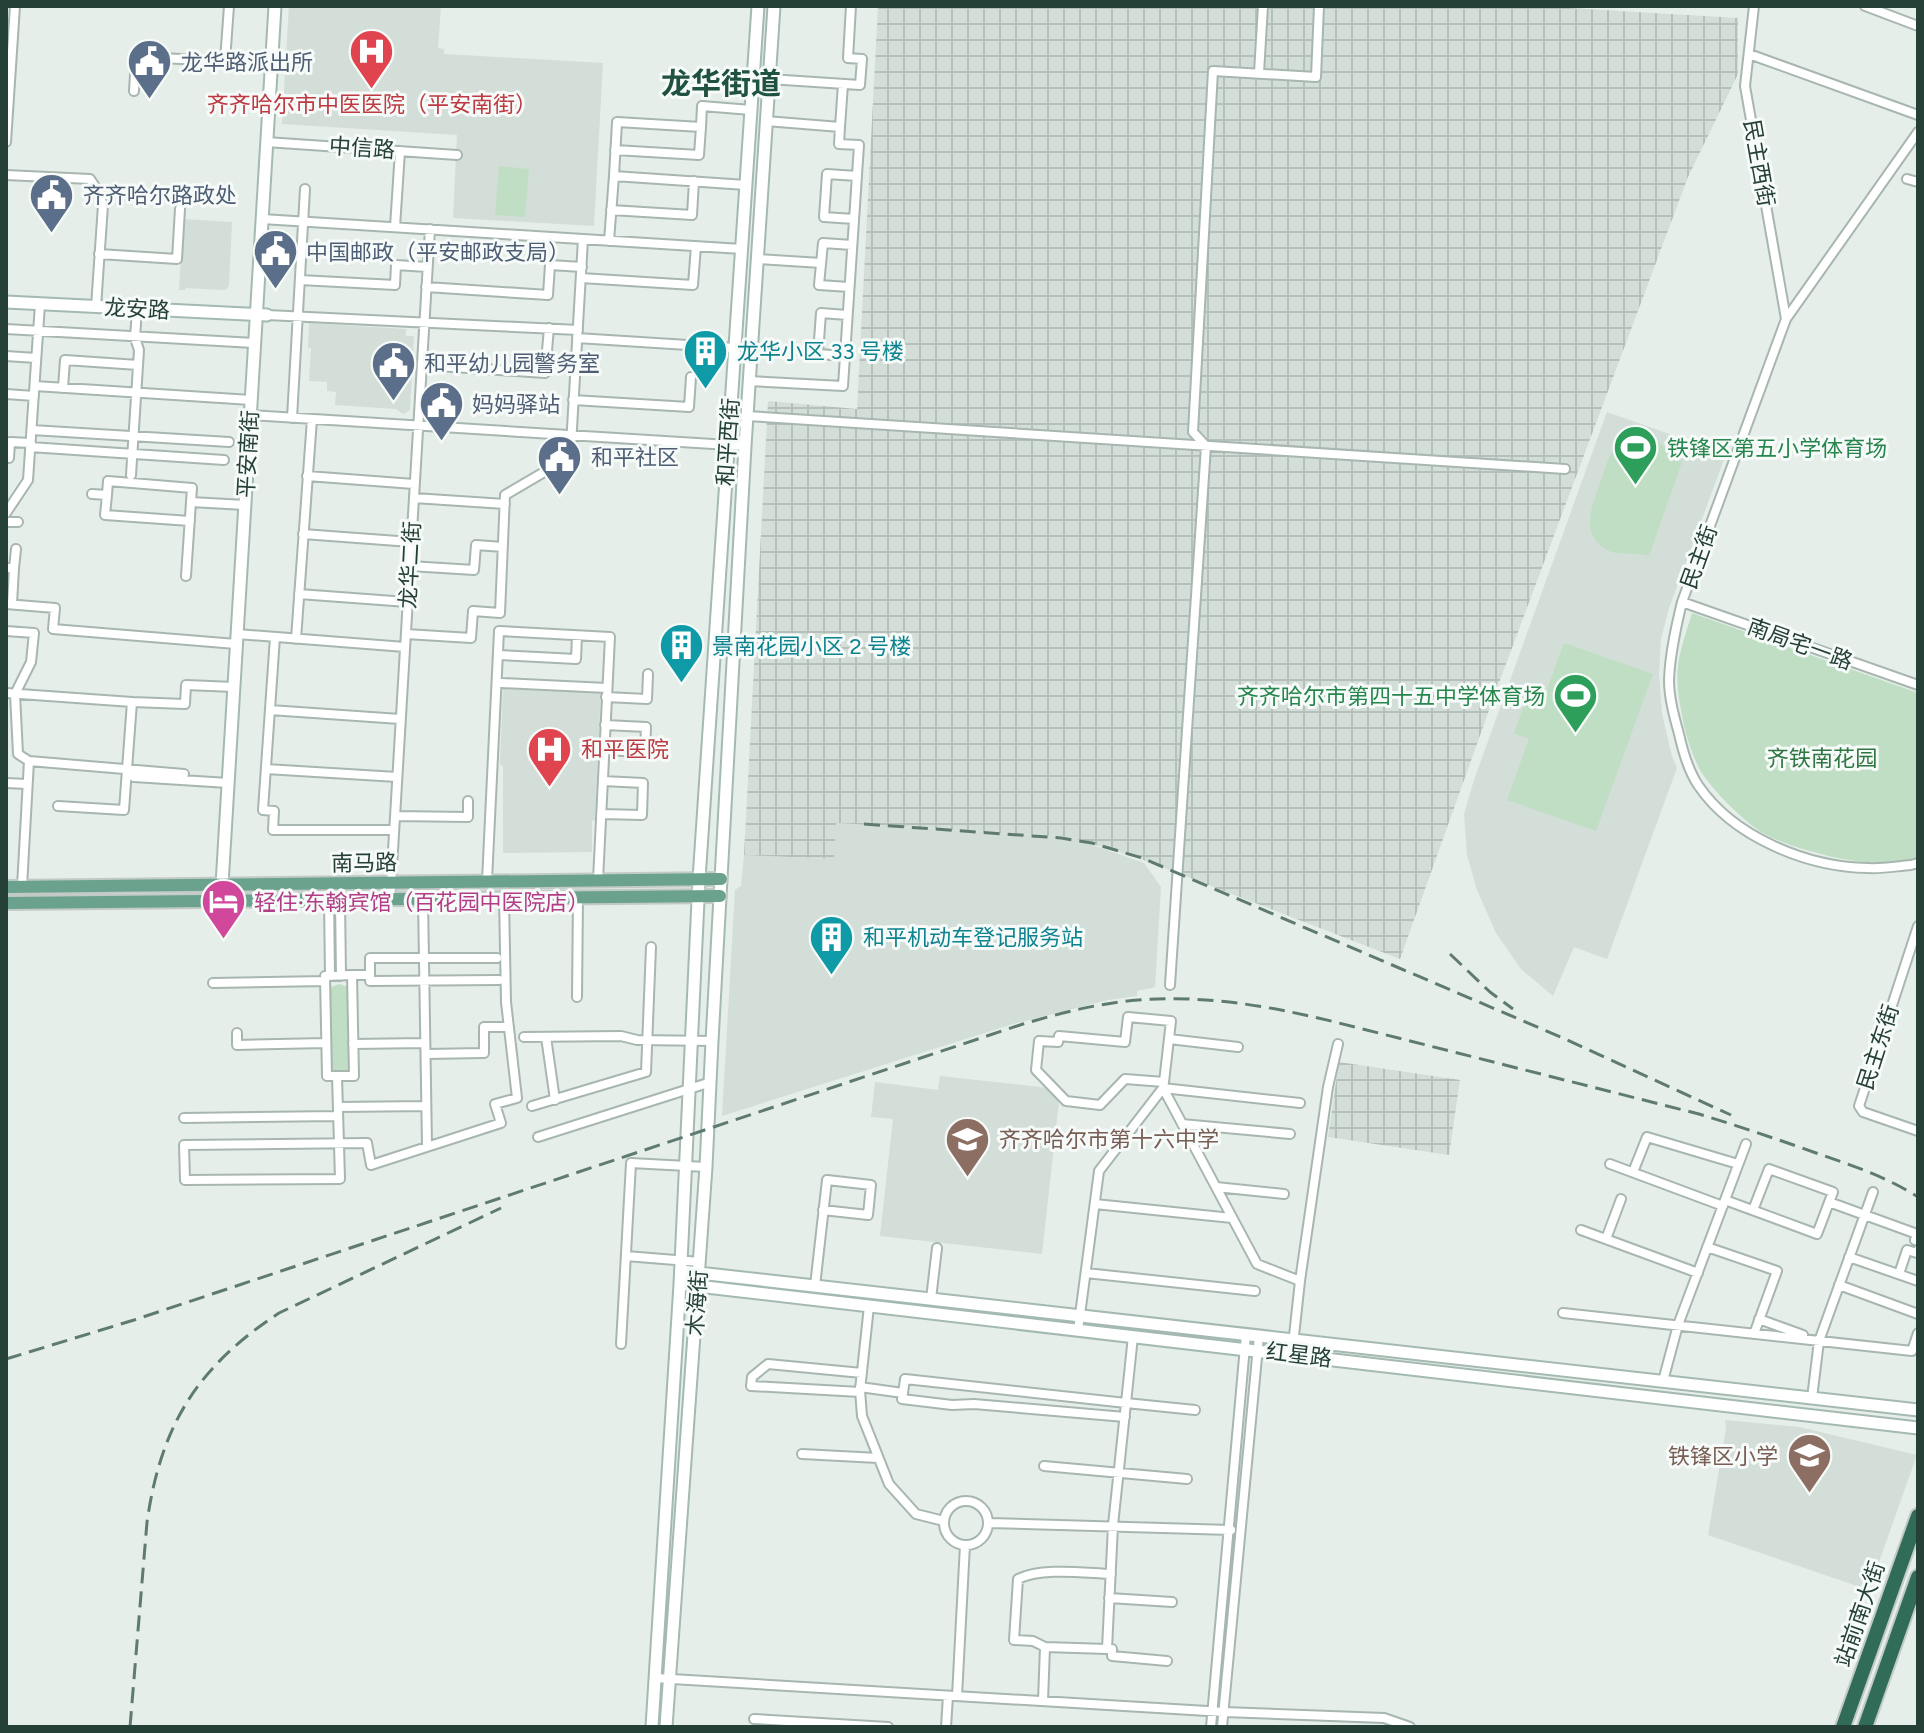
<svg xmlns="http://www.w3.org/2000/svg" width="1924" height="1733" font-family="Figtree,'Noto Sans SC',sans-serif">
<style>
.built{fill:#d3ded8}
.industrial{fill:url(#industrial-grid)}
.green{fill:#bfdec4}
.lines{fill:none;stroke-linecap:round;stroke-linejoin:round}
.street-casing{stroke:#a8b6b0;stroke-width:12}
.secondary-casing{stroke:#a4bab0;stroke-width:15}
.primary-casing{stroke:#c2cac7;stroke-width:16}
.highway-casing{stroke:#c2cac7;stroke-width:18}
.street{stroke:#fff;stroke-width:8}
.secondary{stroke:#fff;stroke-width:11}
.primary{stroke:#6ba28e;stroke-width:12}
.highway{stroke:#316c59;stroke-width:14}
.rail{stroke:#5f7b71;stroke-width:3;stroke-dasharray:16 8;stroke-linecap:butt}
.labels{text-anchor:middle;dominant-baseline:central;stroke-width:6;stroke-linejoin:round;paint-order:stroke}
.service-label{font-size:22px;fill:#4e5e75;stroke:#f6faf8;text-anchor:start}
.health-label{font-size:22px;fill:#be3a42;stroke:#f6faf8}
.street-label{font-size:22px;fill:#254036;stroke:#f6faf8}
.culture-label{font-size:22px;fill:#0d838f;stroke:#f6faf8;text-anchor:start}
.leisure-label{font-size:22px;fill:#27864d;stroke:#f6faf8;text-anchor:start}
.park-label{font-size:22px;fill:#2f7643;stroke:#f6faf8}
.hotel-label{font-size:22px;fill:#b23c85;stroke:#f6faf8;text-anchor:start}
.education-label{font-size:22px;fill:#785e54;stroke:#f6faf8;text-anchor:start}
.district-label{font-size:30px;font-weight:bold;fill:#205240;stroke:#f6faf8}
</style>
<defs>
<pattern id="industrial-grid" width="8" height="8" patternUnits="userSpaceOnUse" patternTransform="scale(2)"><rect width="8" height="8" fill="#d3ded8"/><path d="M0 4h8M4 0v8" fill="none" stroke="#b5c0ba"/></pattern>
</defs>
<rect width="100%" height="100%" fill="#e5eee9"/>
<path class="built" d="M289,6H441L438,48L444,49V54L603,63L594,226L453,218L457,135L282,124Z
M183,219L232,222L229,285L227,289L223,290L186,288L185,290H179Z
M309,323L406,329V336H414L410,410L407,412L403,414L396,409L335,405L336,392L327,391V382L309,381L311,348H308Z
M1607,412L1726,454L1669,608L1661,639L1659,674L1662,714L1672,756L1677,768L1607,959L1574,947L1553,996L1521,969L1496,933L1477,890L1467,855L1464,814L1474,780Z
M503,687L601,690L595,820L592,821V852L503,853V766L500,765Z
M835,823L1070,837L1144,863L1161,887L1155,987L1137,991V996L1108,1000L1013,1024L722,1116L735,890L741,886L744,855L833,859Z
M940,1076L1049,1088L1059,1101L1042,1254L880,1236L893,1119L871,1117L875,1082L938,1090Z
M1725,1420L1799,1427L1917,1455L1869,1590L1708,1535L1726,1428Z"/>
<path class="industrial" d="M878,6H1535L1738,18V74L1688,177L1497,688L1400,959L1141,859L1070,837L836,823L834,859L744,855L768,401L857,409Z
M1339,1062L1460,1080L1449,1155L1328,1137Z"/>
<path class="green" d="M499,166L529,169L525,217L495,215Z
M1643,437C1650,439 1656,440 1662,445C1670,452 1672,459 1682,462L1649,556C1633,551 1615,558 1601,546C1581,529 1593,504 1600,483C1604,474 1606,462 1611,454C1619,443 1631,439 1643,437Z
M1692,613L1918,693V857C1889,867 1850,862 1821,854C1801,849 1781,843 1763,833C1744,822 1710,788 1699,768C1691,752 1685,733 1682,715C1679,700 1676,682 1678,666C1680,649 1687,630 1692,613Z
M1564,643L1653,674L1596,831L1507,800L1529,739L1514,733L1526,700L1541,705Z
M339,984L348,987L350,1069L341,1074L331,1069L329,988Z"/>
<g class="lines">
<defs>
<path id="street" d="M1754,6L1745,86L1786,319
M1865,6L1918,26
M1749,54L1918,115
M225,61L229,6
M1259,73L1263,6
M769,79L860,85L862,59L848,58L851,6
M134,91L136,57L271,63
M840,127L843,84
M1918,132L1786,319L1682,602C1676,627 1670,653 1669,680C1669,698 1674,716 1679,734C1683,752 1688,770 1698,785C1733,837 1807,867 1868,868C1882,869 1897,866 1911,865L1918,863
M6,142L15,6
M266,142L457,155
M615,150L699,155L701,127
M6,175L90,179L98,191L103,205L96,307
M614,176L617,122L701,127L702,106L751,110
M1907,179L1918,182
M611,210L692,215L694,181
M262,219L742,249
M854,219L824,217L827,174L857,176
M395,227L400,151
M609,241L614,176L746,185
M99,254L177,259L180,209
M757,259L821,263
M581,278L693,285L696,246
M300,280L395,285L396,265L427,267
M426,287L548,295L550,265L582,267
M849,287L819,285L823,243L852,245
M267,315L578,330
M6,329L254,343
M577,338L735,348
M6,356L36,358
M845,356L818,354L821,313L847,315
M422,365L545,373L549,328
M749,381L843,386L859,145L839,144L840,127L766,121
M35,386L251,400
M63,388L65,360L138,365
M6,394L34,396
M573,400L689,407L691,377
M250,415L745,446
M747,416L1565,469
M292,418L305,189
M32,430L229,442
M30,447L224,460
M6,458H9L10,442L31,443
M131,475L139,350L135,338L137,309
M307,476L414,484
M92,494L107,495L108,481L192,488L191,502
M107,495L105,515L190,521
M414,498L505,504
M6,513L28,480L40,304
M6,522H18
M303,534L411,542
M410,566L474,570L476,545L503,547
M6,568H14L12,604
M14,568L16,549
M186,576L191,502L245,505
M299,594L407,602
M1682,602L1918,685
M6,604L55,608L53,629L236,644
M6,631L34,633L31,662L15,694L18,754L29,761
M237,634L405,647
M406,634L471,638L473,611L500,613L505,495L551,468L570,463L583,239
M275,637L263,810L274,811L273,830H394
M296,639L312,419
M498,655L576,659L577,636
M502,683L607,688
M6,693L132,702L124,810L58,806
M606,697L647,699L648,674
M132,702L185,704L186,685L234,687
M270,710L400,719
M604,750L645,752L646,727L605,725
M266,769L397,777
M134,777L228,783
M6,783L27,784
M601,814L642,815L643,783L603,781
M395,816L468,817V801
M487,881L499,631L610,637L598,880
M22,887L29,761L184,774
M423,899L427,1146
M329,900L330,976
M340,900L341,976
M390,901L430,229
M1918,926L1859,1106L1863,1112L1918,1131
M352,975L354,1076H327L325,976Z
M352,975H370V958H497
M370,981L499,980
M213,983L325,981
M1170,985L1206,446L1193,432L1213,71L1316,77L1319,6
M577,997L578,898
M237,1033V1045L326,1043
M524,1037L621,1036L637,1040L712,1041
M546,1037L555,1100
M1169,1039L1238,1047
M353,1044L425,1043
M426,1054L484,1053V1027H509
M337,1076C338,1110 339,1145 340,1179L185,1180L184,1145L367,1143L371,1165L501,1123L495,1104L517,1098L506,1002L504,898
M1164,1082L1125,1079L1100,1105L1066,1101L1036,1070L1039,1041L1058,1042L1059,1036L1125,1042L1128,1017L1171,1021L1164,1082L1163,1088L1300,1103
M532,1106L646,1072L651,947
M338,1107L426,1106
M184,1118L338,1116
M1182,1124L1290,1134
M538,1137L711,1082
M1610,1164L1723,1206
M1633,1172L1647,1137L1738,1164
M1216,1187L1284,1194
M1725,1200L1817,1234L1833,1192L1769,1169L1753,1210
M1829,1202L1917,1234L1915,1240L1918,1241
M1095,1204L1232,1218
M1581,1230L1698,1273
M1606,1239L1621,1199
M1707,1247L1777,1271L1754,1334
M626,1256L700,1262
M1849,1257L1918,1281
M1086,1273L1255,1291
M1899,1274L1907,1250L1917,1253L1918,1250
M1300,1281L1328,1087L1338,1044
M1839,1285L1918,1314
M815,1286L827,1180L871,1185L868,1215L823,1210
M931,1299L937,1248
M869,1306L860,1390L862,1416L889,1484L916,1514L944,1521
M1563,1313L1912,1351L1918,1333
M1759,1319L1803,1335
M1078,1330L1099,1171L1163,1088L1257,1264L1300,1281L1292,1354
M1133,1336L1126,1403L1195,1410
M621,1344L631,1163L706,1167
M1663,1381L1678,1325L1746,1144
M860,1387L903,1393L905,1379L1126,1403L1113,1525L1107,1649H1112V1656L1167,1661
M860,1392L751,1386L752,1377L768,1364L862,1373
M903,1393L902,1399L952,1405L974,1404L1125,1417
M1812,1398L1819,1341L1873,1192
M802,1454L878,1458
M1044,1466L1187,1479
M944 1523a22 22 0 1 1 44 0a22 22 0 1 1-44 0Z
M988,1523L1231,1530
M1109,1598L1172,1602
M1107,1649L1045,1647L1033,1641L1014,1640L1018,1579C1042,1567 1084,1573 1111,1574
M655,1678L1224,1712L1384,1718L1410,1727
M957,1696L965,1545
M1043,1701L1045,1647
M754,1719L888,1727
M946,1727L948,1696
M1211,1727L1246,1335
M1222,1727L1259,1336"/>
<path id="secondary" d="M6,302L267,315
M221,901L275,6
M681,1271L1918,1410
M680,1284L1918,1428
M652,1727L680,1284L699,879L758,6
M666,1727L706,1167L712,1041L745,446L774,6"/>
<path id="primary" d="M6,887L721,879
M6,903L720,896"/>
<path id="highway" d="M1843,1727L1918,1516
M1865,1727L1918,1577"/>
</defs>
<use href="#street" class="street-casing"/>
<use href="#secondary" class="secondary-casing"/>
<use href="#primary" class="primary-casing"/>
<use href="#highway" class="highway-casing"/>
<use href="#street" class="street"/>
<use href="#secondary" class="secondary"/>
<use href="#primary" class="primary"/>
<use href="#highway" class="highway"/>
<path class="rail" d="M864,824L1061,838L1092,843L1142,858L1563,1038L1731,1115
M1450,954L1490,992L1513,1009
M6,1359L134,1320L1023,1024C1061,1013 1099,1003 1138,1000C1206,995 1270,1006 1335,1022L1699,1114C1738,1126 1777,1139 1816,1153C1851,1165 1887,1177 1918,1197
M130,1727L147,1522C161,1425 197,1367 279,1313L501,1208"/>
</g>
<defs>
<symbol id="hospital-pin" viewBox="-11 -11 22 30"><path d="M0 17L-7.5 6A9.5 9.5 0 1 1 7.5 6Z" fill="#e0444e" stroke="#f6faf8"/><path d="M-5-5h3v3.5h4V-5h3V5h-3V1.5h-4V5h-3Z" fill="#fff"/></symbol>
<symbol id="civic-pin" viewBox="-11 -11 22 30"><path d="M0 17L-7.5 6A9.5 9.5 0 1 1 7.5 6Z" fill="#5c6f8a" stroke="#f6faf8"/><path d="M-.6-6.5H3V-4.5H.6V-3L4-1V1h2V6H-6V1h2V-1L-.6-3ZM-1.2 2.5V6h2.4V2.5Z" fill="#fff"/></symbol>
<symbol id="building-pin" viewBox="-11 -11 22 30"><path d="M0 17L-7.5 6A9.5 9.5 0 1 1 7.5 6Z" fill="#0f9aa8" stroke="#f6faf8"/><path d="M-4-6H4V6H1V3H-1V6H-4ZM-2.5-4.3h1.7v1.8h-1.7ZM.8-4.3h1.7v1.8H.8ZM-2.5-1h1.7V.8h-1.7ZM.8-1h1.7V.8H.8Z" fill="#fff"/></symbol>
<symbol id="stadium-pin" viewBox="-11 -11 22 30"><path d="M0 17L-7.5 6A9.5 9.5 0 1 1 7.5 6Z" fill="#2e9e5b" stroke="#f6faf8"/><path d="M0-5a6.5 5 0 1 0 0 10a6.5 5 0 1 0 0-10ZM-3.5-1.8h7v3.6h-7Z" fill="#fff"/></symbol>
<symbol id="hotel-pin" viewBox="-11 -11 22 30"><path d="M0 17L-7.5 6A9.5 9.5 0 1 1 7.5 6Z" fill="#d1479c" stroke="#f6faf8"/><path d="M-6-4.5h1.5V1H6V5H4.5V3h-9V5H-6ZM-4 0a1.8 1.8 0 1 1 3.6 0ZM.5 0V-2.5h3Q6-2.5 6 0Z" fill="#fff"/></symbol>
<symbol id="school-pin" viewBox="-11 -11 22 30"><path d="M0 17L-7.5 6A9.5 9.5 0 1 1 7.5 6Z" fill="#8d6e63" stroke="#f6faf8"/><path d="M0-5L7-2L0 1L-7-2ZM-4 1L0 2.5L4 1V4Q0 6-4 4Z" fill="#fff"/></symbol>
</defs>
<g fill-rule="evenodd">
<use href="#hospital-pin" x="346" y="26" width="51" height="69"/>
<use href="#civic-pin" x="124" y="36" width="51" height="69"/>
<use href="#civic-pin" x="26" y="170" width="51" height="69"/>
<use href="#civic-pin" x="250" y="226" width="51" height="69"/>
<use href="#building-pin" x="680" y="326" width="51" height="69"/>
<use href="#civic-pin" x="368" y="338" width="51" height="69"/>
<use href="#civic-pin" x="416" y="378" width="51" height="69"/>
<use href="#stadium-pin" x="1610" y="422" width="51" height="69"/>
<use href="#civic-pin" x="534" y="432" width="51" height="69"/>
<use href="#building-pin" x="656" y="620" width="51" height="69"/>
<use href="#stadium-pin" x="1550" y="670" width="51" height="69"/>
<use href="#hospital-pin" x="524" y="724" width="51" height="69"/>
<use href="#hotel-pin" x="198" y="876" width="51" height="69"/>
<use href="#building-pin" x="806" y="912" width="51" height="69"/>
<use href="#school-pin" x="942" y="1114" width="51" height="69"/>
<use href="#school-pin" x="1784" y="1430" width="51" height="69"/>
</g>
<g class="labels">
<g class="service-label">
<text x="181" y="62">龙华路派出所</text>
<text x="83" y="195">齐齐哈尔路政处</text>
<text x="306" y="252">中国邮政（平安邮政支局）</text>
<text x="424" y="363">和平幼儿园警务室</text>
<text x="472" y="404">妈妈驿站</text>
<text x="591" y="457">和平社区</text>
</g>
<g class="health-label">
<text x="372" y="104">齐齐哈尔市中医医院（平安南街）</text>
<text x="581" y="749" text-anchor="start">和平医院</text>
</g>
<g class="street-label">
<text transform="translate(362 148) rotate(4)">中信路</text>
<text transform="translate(1759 163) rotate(80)">民主西街</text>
<text transform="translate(137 309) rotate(3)">龙安路</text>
<text transform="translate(728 442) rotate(-86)">和平西街</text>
<text transform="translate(248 454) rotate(-87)">平安南街</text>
<text transform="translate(1699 557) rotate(-70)">民主街</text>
<text transform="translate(410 565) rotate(-87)">龙华二街</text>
<text transform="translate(1800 644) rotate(20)">南局宅一路</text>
<text transform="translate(364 863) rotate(-1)">南马路</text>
<text transform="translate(1878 1047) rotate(-72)">民主东街</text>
<text transform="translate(697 1303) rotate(-86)">木海街</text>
<text transform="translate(1299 1355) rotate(7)">红星路</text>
<text transform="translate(1860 1614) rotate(-71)">站前南大街</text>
</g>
<g class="culture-label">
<text x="737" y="351">龙华小区 33 号楼</text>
<text x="712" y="646">景南花园小区 2 号楼</text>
<text x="863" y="937">和平机动车登记服务站</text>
</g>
<g class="leisure-label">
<text x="1667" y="448">铁锋区第五小学体育场</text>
<text x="1545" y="696" text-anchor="end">齐齐哈尔市第四十五中学体育场</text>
</g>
<g class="park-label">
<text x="1822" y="758">齐铁南花园</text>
</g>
<g class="hotel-label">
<text x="254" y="902">轻住·东翰宾馆（百花园中医院店）</text>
</g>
<g class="education-label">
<text x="999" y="1139">齐齐哈尔市第十六中学</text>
<text x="1778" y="1456" text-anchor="end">铁锋区小学</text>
</g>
<g class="district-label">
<text x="721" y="83">龙华街道</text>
</g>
</g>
<rect width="1924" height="1733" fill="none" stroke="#254036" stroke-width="16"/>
</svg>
